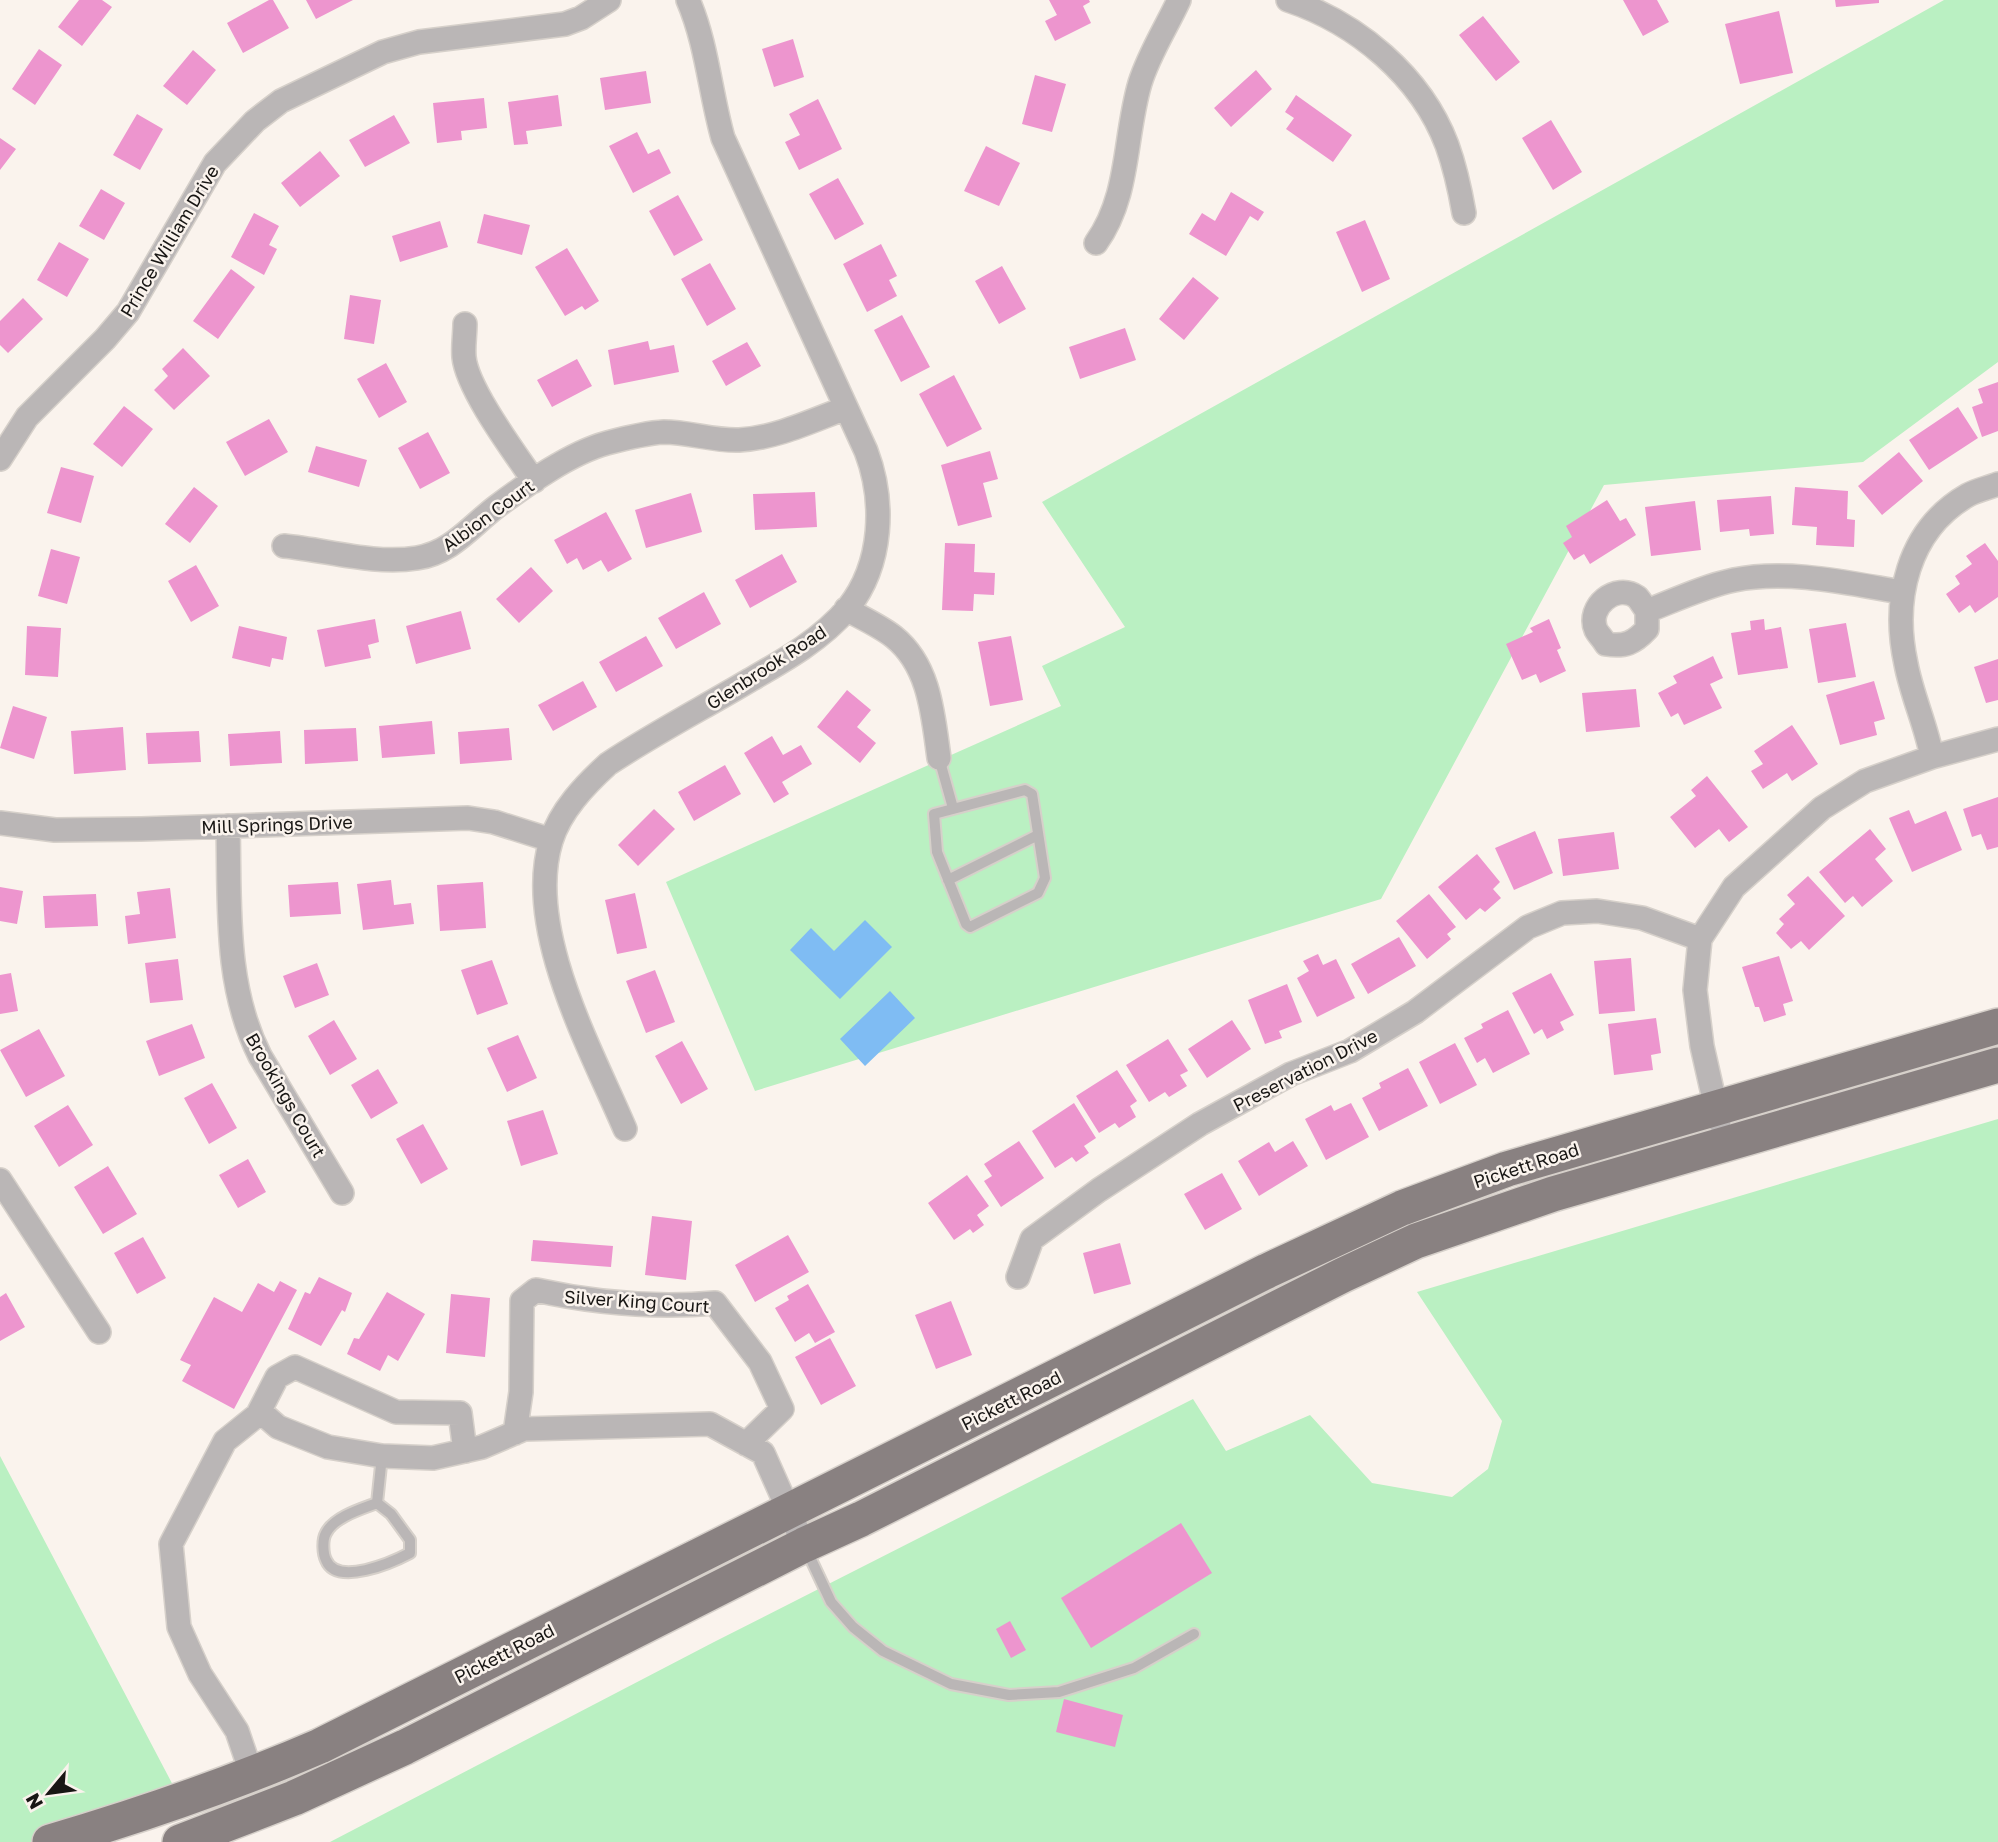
<svg xmlns="http://www.w3.org/2000/svg" width="1998" height="1842" font-family="'Golos Text',sans-serif">
<style>
.green{fill:#baf0c2}
.water{fill:#7fbcf3}
.building{fill:#ed95ce}
.lines{fill:none;stroke-linecap:round;stroke-linejoin:round}
.service-casing{stroke:#d6d0ca;stroke-width:14}
.minor-casing{stroke:#d6d0ca;stroke-width:26}
.primary-casing{stroke:#d6d0ca;stroke-width:38}
.service{stroke:#bab6b6;stroke-width:10}
.minor{stroke:#bab6b6;stroke-width:23}
.primary{stroke:#898181;stroke-width:35}
.labels{text-anchor:middle;dominant-baseline:central;stroke-width:5;stroke-linejoin:round;paint-order:stroke}
.street-label{font-size:18px;fill:#181614;stroke:#faf3ed}
</style>
<rect width="100%" height="100%" fill="#faf3ed"/>
<path class="green" d="M1944,0H1998V362L1863,462L1604,485L1381,899L755,1091L666,882L1061,706L1042,666L1125,627L1042,502Z
M1998,1119V1842H330L714,1642L1193,1399L1226,1451L1310,1415L1372,1483L1452,1497L1488,1469L1502,1421L1417,1292Z
M0,1456L175,1789L34,1842H0Z"/>
<path class="water" d="M865,920L892,947L840,999L790,950L811,928L834,951Z
M890,991L915,1018L865,1066L840,1039Z"/>
<path class="building" d="M79,0H102L112,7L82,46L58,27Z
M269,0H273L289,28L243,53L227,23Z
M306,0H353L316,19Z
M1049,0H1089L1090,2L1083,6L1091,23L1055,41L1045,21L1057,15Z
M1623,0H1657L1669,22L1643,36Z
M1835,0H1879V3L1836,7Z
M1779,11L1793,73L1740,84L1725,24Z
M1483,16L1520,62L1496,81L1459,35Z
M793,39L804,77L774,87L762,49Z
M39,49L62,65L35,105L12,89Z
M193,50L216,70L187,105L163,86Z
M1256,70L1272,89L1231,127L1214,108Z
M646,71L651,103L605,110L600,78Z
M1035,75L1066,84L1052,132L1022,124Z
M558,95L562,126L526,131L528,144L514,145L508,102Z
M1296,95L1352,135L1333,162L1286,129L1294,118L1285,112Z
M484,98L487,128L461,131L462,140L437,143L433,103Z
M818,99L842,149L799,170L785,142L800,135L789,114Z
M137,114L163,129L140,170L113,155Z
M394,115L410,143L365,167L349,140Z
M1551,120L1582,172L1553,190L1522,138Z
M637,132L648,154L659,149L671,173L633,193L609,146Z
M0,138L16,149L0,170Z
M986,146L1020,163L999,206L964,191Z
M320,151L340,176L300,207L281,183Z
M838,178L864,224L835,240L809,194Z
M101,189L125,203L104,240L79,226Z
M1231,192L1264,212L1258,221L1250,216L1226,256L1189,234L1202,213L1215,221Z
M678,195L703,240L674,256L649,211Z
M254,213L279,226L269,245L277,249L264,275L231,257Z
M484,214L530,225L522,255L477,243Z
M1365,220L1390,279L1362,292L1336,232Z
M440,221L448,247L400,262L392,236Z
M59,242L89,259L67,297L37,280Z
M881,244L897,276L889,280L897,296L867,312L843,264Z
M567,248L599,301L585,310L582,306L565,316L535,267Z
M710,263L736,309L707,326L681,279Z
M1002,266L1026,309L999,324L975,281Z
M231,269L255,287L218,339L193,321Z
M1193,277L1219,298L1184,340L1159,319Z
M350,295L381,300L374,344L344,339Z
M23,298L43,319L8,353L0,345V321Z
M902,315L930,367L901,382L874,330Z
M1125,328L1136,360L1080,379L1069,347Z
M648,341L650,350L674,345L679,372L614,385L608,350Z
M747,342L761,366L726,386L712,361Z
M183,348L210,376L174,410L154,390L168,376L162,369Z
M577,359L592,386L552,407L537,380Z
M386,363L407,402L379,418L357,379Z
M954,375L982,429L947,447L919,394Z
M1998,382V431L1982,437L1972,407L1983,403L1978,389Z
M124,406L153,429L122,467L93,444Z
M1958,407L1978,438L1929,470L1909,440Z
M269,419L288,452L245,476L226,442Z
M428,432L450,473L420,489L398,448Z
M316,446L367,460L359,487L308,472Z
M990,451L998,479L983,483L992,517L958,526L941,465Z
M1899,452L1923,481L1882,515L1858,486Z
M61,467L94,476L81,523L47,513Z
M194,487L218,506L190,543L165,524Z
M1795,487L1848,491L1847,519L1855,520L1854,547L1816,545L1817,527L1792,525Z
M815,492L817,527L755,530L753,494Z
M691,493L702,532L646,548L635,510Z
M1771,496L1774,534L1750,536L1749,529L1720,532L1717,500Z
M1607,500L1620,521L1626,518L1636,535L1590,564L1584,554L1574,560L1563,543L1572,537L1566,526Z
M1695,501L1701,550L1651,556L1645,507Z
M606,512L632,559L608,572L601,560L583,570L577,558L567,564L554,540Z
M945,543L975,544L974,572L995,573L994,595L974,594L973,611L942,610Z
M1985,543L1998,561V597L1975,613L1970,605L1959,613L1946,594L1960,584L1955,576L1972,564L1966,556Z
M51,549L80,557L67,604L38,596Z
M782,554L797,582L750,608L735,580Z
M196,565L219,606L191,622L168,581Z
M531,567L553,591L519,623L496,599Z
M704,592L721,624L676,649L658,618Z
M461,611L471,649L416,664L406,626Z
M375,619L379,642L368,645L371,658L325,667L317,630Z
M1549,619L1561,648L1557,650L1566,671L1540,683L1536,674L1522,680L1506,644L1533,632L1530,628Z
M1764,619L1765,630L1781,627L1788,668L1738,675L1731,633L1751,630L1750,621Z
M1846,623L1856,677L1818,683L1809,629Z
M27,626L61,628L58,677L25,675Z
M239,626L287,637L283,660L272,658L270,667L232,658Z
M646,636L663,666L616,692L599,662Z
M1011,636L1023,700L990,706L978,642Z
M1713,656L1723,678L1710,684L1722,708L1684,725L1678,713L1671,717L1658,693L1677,683L1673,676Z
M1998,659V700L1986,703L1974,667Z
M583,681L597,707L553,731L538,705Z
M1874,681L1885,719L1874,722L1877,735L1840,745L1826,695Z
M1636,689L1640,727L1586,732L1582,693Z
M847,690L871,710L857,727L876,743L860,763L817,727Z
M13,706L47,717L34,759L0,748Z
M432,721L435,754L382,758L379,726Z
M1792,725L1818,764L1792,781L1787,773L1763,789L1751,771L1763,764L1754,751Z
M123,727L126,770L74,774L71,731Z
M356,728L358,761L305,764L304,730Z
M509,728L512,760L460,764L458,732Z
M199,731L201,762L148,764L146,733Z
M280,731L282,763L230,766L228,734Z
M772,736L783,755L801,745L812,764L782,782L789,794L774,803L744,753Z
M725,765L741,794L694,821L678,792Z
M1707,776L1748,827L1729,842L1719,829L1695,848L1670,817L1696,796L1691,790Z
M1998,797V847L1987,850L1981,834L1972,837L1963,809Z
M654,809L675,829L638,866L618,845Z
M1909,810L1915,824L1946,811L1962,850L1912,872L1889,818Z
M1870,829L1886,849L1875,859L1893,881L1862,907L1853,896L1845,903L1819,872Z
M1535,831L1553,873L1514,890L1495,848Z
M1614,832L1619,869L1563,876L1558,839Z
M1477,854L1500,882L1493,889L1501,898L1485,912L1480,908L1466,920L1438,887Z
M1808,876L1845,916L1809,950L1801,941L1791,949L1776,933L1784,924L1779,919L1795,904L1787,895Z
M391,880L394,905L411,903L414,924L363,930L357,884Z
M338,882L341,914L290,917L288,885Z
M483,882L486,928L440,931L437,885Z
M0,887L23,891L17,924L0,921Z
M170,888L176,938L128,944L125,916L140,914L137,892Z
M635,893L647,948L617,954L605,900Z
M96,894L98,926L45,928L43,896Z
M1429,894L1456,927L1447,934L1451,939L1427,959L1396,921Z
M1399,937L1416,966L1368,994L1351,964Z
M1318,954L1323,965L1336,959L1355,998L1317,1017L1297,978L1309,971L1303,961Z
M1779,956L1793,1001L1783,1004L1786,1015L1764,1022L1759,1007H1755L1742,967Z
M1631,958L1635,1011L1599,1014L1594,961Z
M178,959L183,1000L150,1003L145,963Z
M492,960L508,1004L477,1015L461,970Z
M317,963L329,995L295,1008L283,976Z
M655,970L675,1022L646,1033L626,981Z
M11,973L18,1011L0,1014V975Z
M1551,973L1574,1015L1560,1022L1564,1030L1547,1039L1542,1029L1534,1034L1512,993Z
M1287,984L1302,1022L1279,1031L1282,1038L1265,1044L1248,1000Z
M1508,1010L1530,1054L1493,1073L1485,1058L1477,1063L1464,1038L1483,1028L1481,1024Z
M1656,1018L1661,1053L1651,1055L1653,1070L1614,1075L1608,1024Z
M334,1020L357,1059L330,1075L308,1036Z
M1232,1020L1251,1049L1207,1078L1188,1049Z
M192,1024L205,1058L159,1076L146,1041Z
M39,1029L65,1076L26,1097L0,1050Z
M518,1035L537,1078L507,1092L487,1048Z
M1168,1039L1188,1071L1180,1075L1187,1086L1169,1097L1165,1092L1149,1102L1126,1065Z
M682,1041L708,1089L681,1104L655,1056Z
M1455,1043L1477,1085L1440,1104L1419,1062Z
M1408,1068L1428,1106L1379,1131L1362,1098L1381,1088L1379,1083Z
M378,1069L398,1103L371,1119L351,1085Z
M1117,1070L1137,1101L1130,1106L1136,1117L1119,1128L1115,1123L1099,1133L1076,1096Z
M212,1083L237,1128L209,1144L184,1098Z
M1074,1103L1096,1138L1084,1146L1089,1153L1076,1162L1072,1157L1055,1168L1032,1131Z
M1351,1103L1369,1137L1326,1160L1305,1119L1331,1105L1334,1111Z
M68,1105L93,1145L59,1167L34,1126Z
M543,1110L558,1154L521,1166L507,1121Z
M423,1124L448,1169L421,1184L396,1139Z
M1019,1141L1044,1178L1001,1207L984,1181L992,1176L984,1164Z
M1293,1141L1308,1166L1259,1196L1238,1161L1269,1142L1275,1152Z
M248,1159L266,1192L238,1208L219,1175Z
M108,1166L137,1214L103,1234L74,1187Z
M1222,1173L1242,1209L1205,1230L1184,1194Z
M967,1175L989,1206L977,1215L984,1225L973,1233L970,1229L954,1240L928,1203Z
M652,1216L692,1221L686,1280L645,1275Z
M788,1235L809,1272L755,1302L735,1265Z
M143,1237L166,1278L137,1294L114,1253Z
M533,1240L613,1246L611,1267L531,1261Z
M1120,1243L1131,1284L1094,1294L1083,1253Z
M319,1277L352,1293L345,1312L342,1310L321,1346L288,1329L305,1292L310,1294Z
M280,1281L297,1290L234,1409L182,1381L191,1365L180,1360L214,1297L242,1312L258,1283L274,1292Z
M808,1284L835,1332L815,1343L809,1333L795,1342L775,1308L789,1300L787,1296Z
M387,1292L425,1314L398,1361L388,1355L380,1371L347,1354L354,1338L359,1339Z
M6,1293L25,1327L0,1341V1297Z
M451,1294L490,1298L485,1357L446,1353Z
M951,1301L972,1355L936,1369L915,1315Z
M830,1338L856,1386L821,1405L795,1357Z
M1181,1523L1212,1573L1091,1648L1061,1598Z
M1010,1621L1026,1650L1011,1658L996,1629Z
M1064,1699L1123,1715L1115,1747L1056,1732Z"/>
<g class="lines">
<defs>
<path id="service" d="M939,758L953,808
M1025,790L1032,794L1045,878L1038,893L970,927L966,924L937,852L934,814Z
M948,880L1038,835
M377,1503L391,1514L410,1540V1553C393,1562 337,1587 326,1560C323,1554 322,1540 326,1533C334,1517 361,1509 377,1503L382,1456
M807,1551L831,1602L853,1627L883,1651L951,1684L1009,1695L1059,1692L1134,1668L1194,1634"/>
<path id="minor" d="M1288,0C1357,23 1421,76 1447,145C1455,167 1460,190 1464,213
M1096,243C1130,196 1124,137 1140,83C1149,54 1166,28 1179,0
M465,324C465,334 463,346 464,357C467,389 515,453 534,481
M0,459L27,417L105,339L128,312L215,163L255,121L281,101L383,52L419,42L565,24L581,18L609,0
M284,546C327,550 374,565 417,558C451,553 470,527 496,507C527,484 570,453 607,443C626,438 645,433 664,432C689,432 714,441 739,440C776,438 811,421 846,408
M846,609C862,618 880,626 894,637C930,666 933,715 939,758
M1647,611V629C1634,643 1625,647 1606,644C1603,639 1598,634 1596,630C1586,607 1616,582 1637,597C1640,600 1644,607 1647,611C1675,600 1705,586 1734,580C1788,569 1848,583 1901,592
M1932,757C1926,725 1912,696 1906,664C1892,600 1907,530 1968,495C1977,490 1988,488 1998,484
M0,823L55,830L141,829L468,818L494,822L551,840
M228,826C230,904 224,985 260,1056L342,1193
M1719,1121L1702,1046L1695,990L1700,939L1734,887L1822,808L1865,781L1932,757L1998,739
M625,1129C591,1049 524,929 551,841C560,811 585,785 608,764C653,734 703,708 750,680C785,660 822,639 848,608C883,564 885,501 866,451L723,138C710,92 707,44 688,0
M0,1180L99,1332
M1018,1277L1032,1239L1099,1190L1200,1124L1291,1074L1350,1051L1415,1012L1528,927L1562,913L1597,911L1642,918L1700,939
M259,1412L277,1377L295,1367L396,1412L460,1413L465,1451
M515,1433L521,1392L522,1301L536,1290C595,1303 654,1308 715,1303L760,1362L782,1409L746,1444
M252,1775L237,1731L200,1674L179,1627L171,1544L225,1441L261,1412L278,1427L328,1447L382,1456L433,1458L482,1447L524,1429L710,1424L763,1453L804,1545"/>
<path id="primary" d="M50,1842C142,1815 232,1784 320,1746L1267,1271L1402,1208L1507,1169L1998,1026
M180,1842L294,1798L405,1747L804,1545L861,1519L1343,1275L1416,1241L1553,1194L1998,1065"/>
</defs>
<use href="#service" class="service-casing"/>
<use href="#minor" class="minor-casing"/>
<use href="#primary" class="primary-casing"/>
<use href="#service" class="service"/>
<use href="#minor" class="minor"/>
<use href="#primary" class="primary"/>
</g>
<g class="labels">
<g class="street-label">
<text transform="translate(169 241) rotate(-59)">Prince William Drive</text>
<text transform="translate(488 515) rotate(-36)">Albion Court</text>
<text transform="translate(766 667) rotate(-33)">Glenbrook Road</text>
<text transform="translate(277 824) rotate(-2)">Mill Springs Drive</text>
<text transform="translate(1305 1070) rotate(-27)">Preservation Drive</text>
<text transform="translate(286 1095) rotate(60)">Brookings Court</text>
<text transform="translate(1526 1165) rotate(-18)">Pickett Road</text>
<text transform="translate(637 1301) rotate(4)">Silver King Court</text>
<text transform="translate(1011 1400) rotate(-27)">Pickett Road</text>
<text transform="translate(504 1653) rotate(-27)">Pickett Road</text>
</g>
</g>
<g transform="translate(49 1793) rotate(241)" stroke="#faf3ed" stroke-width="5" paint-order="stroke">
<path d="M0-5L12 26L0 18L-12 26Z" fill="#181614"/>
<text y="-10" font-size="19" font-weight="bold" text-anchor="middle" fill="#181614">N</text>
</g>
</svg>
